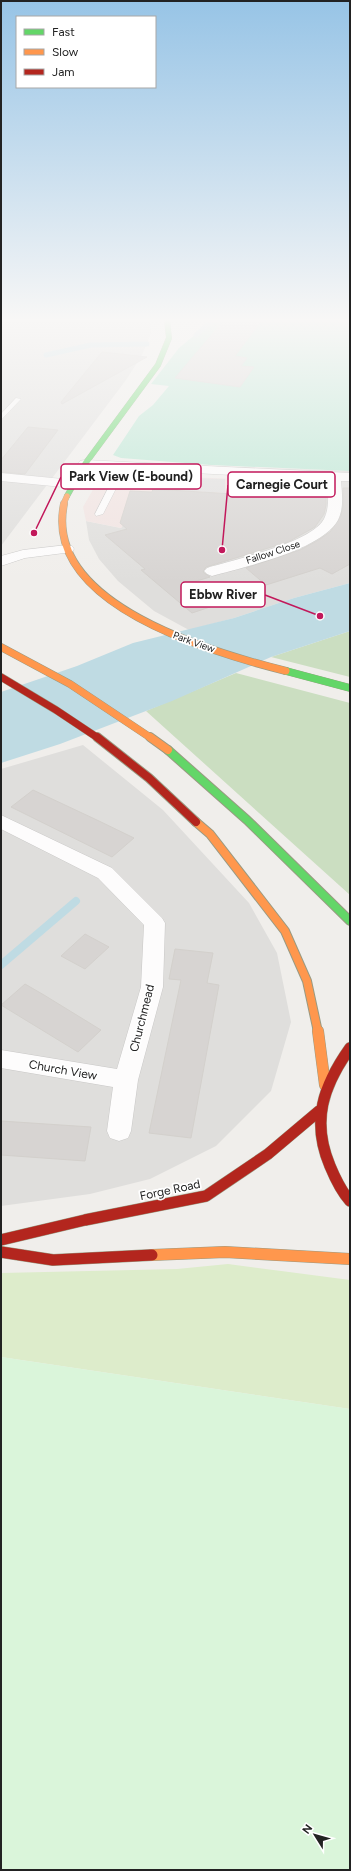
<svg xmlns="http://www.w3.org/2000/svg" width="351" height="1871" font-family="Figtree,sans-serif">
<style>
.residential{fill:#dfdedc}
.commercial{fill:#f1e3e1}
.grass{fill:#ddeccb}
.forest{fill:#cbdec1}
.park{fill:#daf5da}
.pitch{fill:#b7e6d2}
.parking{fill:#e0dfde}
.water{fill:#bfdbe3}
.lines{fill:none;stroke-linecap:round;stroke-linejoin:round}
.stream-far1{stroke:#bfdbe3;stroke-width:5}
.stream{stroke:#bfdbe3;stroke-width:8}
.building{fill:#d7d4d2;stroke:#d3d0cc}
.lane-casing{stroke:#c9c8c7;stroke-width:1}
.street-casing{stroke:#c9c8c7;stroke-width:1}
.fast-far2-casing{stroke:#999a82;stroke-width:6}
.fast-far1-casing{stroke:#999a82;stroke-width:8}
.fast-casing{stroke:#999a82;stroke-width:10}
.slow-far3-casing{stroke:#999a82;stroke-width:6}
.slow-far2-casing{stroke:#999a82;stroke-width:8}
.slow-far1-casing{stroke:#999a82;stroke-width:10}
.slow-casing{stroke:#999a82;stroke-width:12}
.jam-far2-casing{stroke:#999a82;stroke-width:8}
.jam-far1-casing{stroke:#999a82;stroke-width:10}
.jam-casing{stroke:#999a82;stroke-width:12}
.lane{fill:#fdfcfc;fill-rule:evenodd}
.street{fill:#fdfcfc;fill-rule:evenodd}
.fast-far2{stroke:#63d668;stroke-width:5.5}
.fast-far1{stroke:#63d668;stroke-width:7}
.fast{stroke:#63d668;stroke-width:8}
.slow-far3{stroke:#ff974d;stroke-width:5.5}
.slow-far2{stroke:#ff974d;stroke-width:7}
.slow-far1{stroke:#ff974d;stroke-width:8}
.slow{stroke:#ff974d;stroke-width:11}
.jam-far2{stroke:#b3261e;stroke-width:7}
.jam-far1{stroke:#b3261e;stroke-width:8}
.jam{stroke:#b3261e;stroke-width:11}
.labels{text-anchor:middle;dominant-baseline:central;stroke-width:3.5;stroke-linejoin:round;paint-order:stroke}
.far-street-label{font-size:10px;fill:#222;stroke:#fff}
.street-label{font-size:12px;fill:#222;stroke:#fff}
.leader{fill:none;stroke:#c2185b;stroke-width:1.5}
.callout-dot{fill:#c2185b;stroke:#fff;stroke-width:1.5}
.callout{fill:#fff;stroke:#c2185b;stroke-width:1.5}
.callout-label{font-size:13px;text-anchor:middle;font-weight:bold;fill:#222}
</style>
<rect width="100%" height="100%" fill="#f0eeeb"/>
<path class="residential" d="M1,320H150L151,333L142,355L126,380L1,546Z
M242,467L350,471V583L294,598L234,618L189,630L154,611L118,581L99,559L89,540L86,521L121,528L135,508L239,486Z
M83,745L163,810L249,903L277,953L291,1022L271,1091L216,1146L150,1179L90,1194L1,1206V769Z"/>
<path class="commercial" d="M102,474L240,479L234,511L135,508L121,528L86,521L83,507Z"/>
<path class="grass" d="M228,1264L350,1280V1409L1,1357V1273L177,1269Z"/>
<path class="forest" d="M350,631V677L271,657Z
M236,673L350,703V895L146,711Z"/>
<path class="park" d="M1,1357L350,1409V1870H1Z"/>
<path class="pitch" d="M213,320H350V471L211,465L121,458L113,455L139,416L153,405L169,386L151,384L179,348Z"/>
<path class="parking" d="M158,477L225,479V493L153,489Z"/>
<path class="water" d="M350,583V631L271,657L172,701L60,744L1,763V692L77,666L133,643L234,618L294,598Z"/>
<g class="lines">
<path class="stream-far1" d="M196,335L213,320
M46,355L91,345L147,344"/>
<path class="stream" d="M1,965L76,901"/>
</g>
<path class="building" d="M224,320H262L235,356L247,358L241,366L254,367L240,387L175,378Z
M102,352L147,357L62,404L61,402Z
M28,427L58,430L25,474L1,472V460Z
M250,483L326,487V505L324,514L315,527L288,542L206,567L203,572L210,577L190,583L216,605L192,613L141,570L145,569L105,535L127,529L120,523L130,491L152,492L153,489L249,495Z
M343,488H350V564L332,574L320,568L266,585L246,568L300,550L317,541L330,532L341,516L343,506Z
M33,790L99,821L134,838L112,857L11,807Z
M85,934L109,947L85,969L61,956Z
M175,949L213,953L207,983L219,985L191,1138L149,1133L181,980L169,979Z
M25,984L44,995L101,1030L78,1052L1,1005Z
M1,1121L91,1127L85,1161L1,1155Z"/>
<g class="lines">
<defs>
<path id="lane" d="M16,398L21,399L1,420V414Z
M120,465L127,467L103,514L96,516L95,514Z"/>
<path id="street" d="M85,460L350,473V481H341C342,494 344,508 338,520C322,550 244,567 212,576L207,574L204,571L207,568C233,560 311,543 324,519C330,507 328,493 327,480L80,467L78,464L80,461Z
M1,473L73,480L78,481L80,484L78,487L73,488L1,481Z
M67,545L72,546L74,549L72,552L25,558L1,566V556L23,550Z
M1,815L112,868L162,918L165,923L163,987L138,1080L131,1131L128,1138L119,1141L110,1138L107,1131L113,1087L1,1068V1050L117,1069L141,987L144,925L98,878L1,829Z"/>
<path id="fast-far2" d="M67,496L85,464L158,365L169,338L167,320"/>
<path id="fast-far1" d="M286,671L350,688"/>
<path id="fast" d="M168,750L247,820L350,921"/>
<path id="slow-far3" d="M63,505L67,496"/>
<path id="slow-far2" d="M64,504C43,605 214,653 286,671
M1,647L70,684L151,738"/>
<path id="slow-far1" d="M150,737L168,750
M196,822L210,834L285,931L307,981L318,1032"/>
<path id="slow" d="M318,1031L325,1085
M152,1255L225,1252L350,1259"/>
<path id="jam-far2" d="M1,677L56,710L98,738"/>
<path id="jam-far1" d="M97,737L149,778L196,822"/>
<path id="jam" d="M350,1048C323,1086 311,1121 330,1166C335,1178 341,1191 350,1201
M1,1240L85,1220L206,1196L268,1154L319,1111
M1,1252L53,1260L152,1255"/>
</defs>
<use href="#lane" class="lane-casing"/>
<use href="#street" class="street-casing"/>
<use href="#fast-far2" class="fast-far2-casing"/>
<use href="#fast-far1" class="fast-far1-casing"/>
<use href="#fast" class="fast-casing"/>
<use href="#slow-far3" class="slow-far3-casing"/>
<use href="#slow-far2" class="slow-far2-casing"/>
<use href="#slow-far1" class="slow-far1-casing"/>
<use href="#slow" class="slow-casing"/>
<use href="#jam-far2" class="jam-far2-casing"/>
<use href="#jam-far1" class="jam-far1-casing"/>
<use href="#jam" class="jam-casing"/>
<use href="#lane" class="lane"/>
<use href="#street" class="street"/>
<use href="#fast-far2" class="fast-far2"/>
<use href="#fast-far1" class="fast-far1"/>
<use href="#fast" class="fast"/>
<use href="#slow-far3" class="slow-far3"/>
<use href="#slow-far2" class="slow-far2"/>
<use href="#slow-far1" class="slow-far1"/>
<use href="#slow" class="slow"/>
<use href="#jam-far2" class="jam-far2"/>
<use href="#jam-far1" class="jam-far1"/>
<use href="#jam" class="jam"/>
</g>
<linearGradient id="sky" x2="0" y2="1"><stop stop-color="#97c4e6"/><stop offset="0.55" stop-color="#f8f7f6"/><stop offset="1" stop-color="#f8f7f6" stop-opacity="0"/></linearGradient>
<rect width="351" height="582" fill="url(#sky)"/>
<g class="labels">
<g class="far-street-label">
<text transform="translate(273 552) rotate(-18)">Fallow Close</text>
<text transform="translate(194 642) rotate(20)">Park View</text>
</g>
<g class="street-label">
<text transform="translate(142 1018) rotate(-76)">Churchmead</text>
<text transform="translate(63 1070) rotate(10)">Church View</text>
<text transform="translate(170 1190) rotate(-12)">Forge Road</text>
</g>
</g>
<path class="leader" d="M34 533L61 477M222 550L228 485M320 616L265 595"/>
<g class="callout-dot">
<circle cx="34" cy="533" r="4"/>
<circle cx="222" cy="550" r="4"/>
<circle cx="320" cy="616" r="4"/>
</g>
<g class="callout">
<rect x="61" y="464" width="140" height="25" rx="4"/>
<rect x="228" y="472" width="107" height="25" rx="4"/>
<rect x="181" y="582" width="84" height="25" rx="4"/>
</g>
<g class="callout-label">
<text x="131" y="481">Park View (E-bound)</text>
<text x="282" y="489">Carnegie Court</text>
<text x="223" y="599">Ebbw River</text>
</g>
<rect width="351" height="1871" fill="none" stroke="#222222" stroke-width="4"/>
<rect x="16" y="16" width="140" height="72" fill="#ffffff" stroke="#a7a7a7"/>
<rect x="24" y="29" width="20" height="6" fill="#63d668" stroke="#a7a7a7"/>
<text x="52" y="36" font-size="12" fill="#222222">Fast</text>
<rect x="24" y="49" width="20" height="6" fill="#ff974d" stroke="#a7a7a7"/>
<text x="52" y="56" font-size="12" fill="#222222">Slow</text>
<rect x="24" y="69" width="20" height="6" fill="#b3261e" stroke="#a7a7a7"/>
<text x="52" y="76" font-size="12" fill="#222222">Jam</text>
<g transform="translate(315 1835) rotate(307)" stroke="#ffffff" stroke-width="3" paint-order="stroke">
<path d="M0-3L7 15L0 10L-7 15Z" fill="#222222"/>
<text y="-6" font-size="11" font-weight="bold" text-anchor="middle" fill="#222222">N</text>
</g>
</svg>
